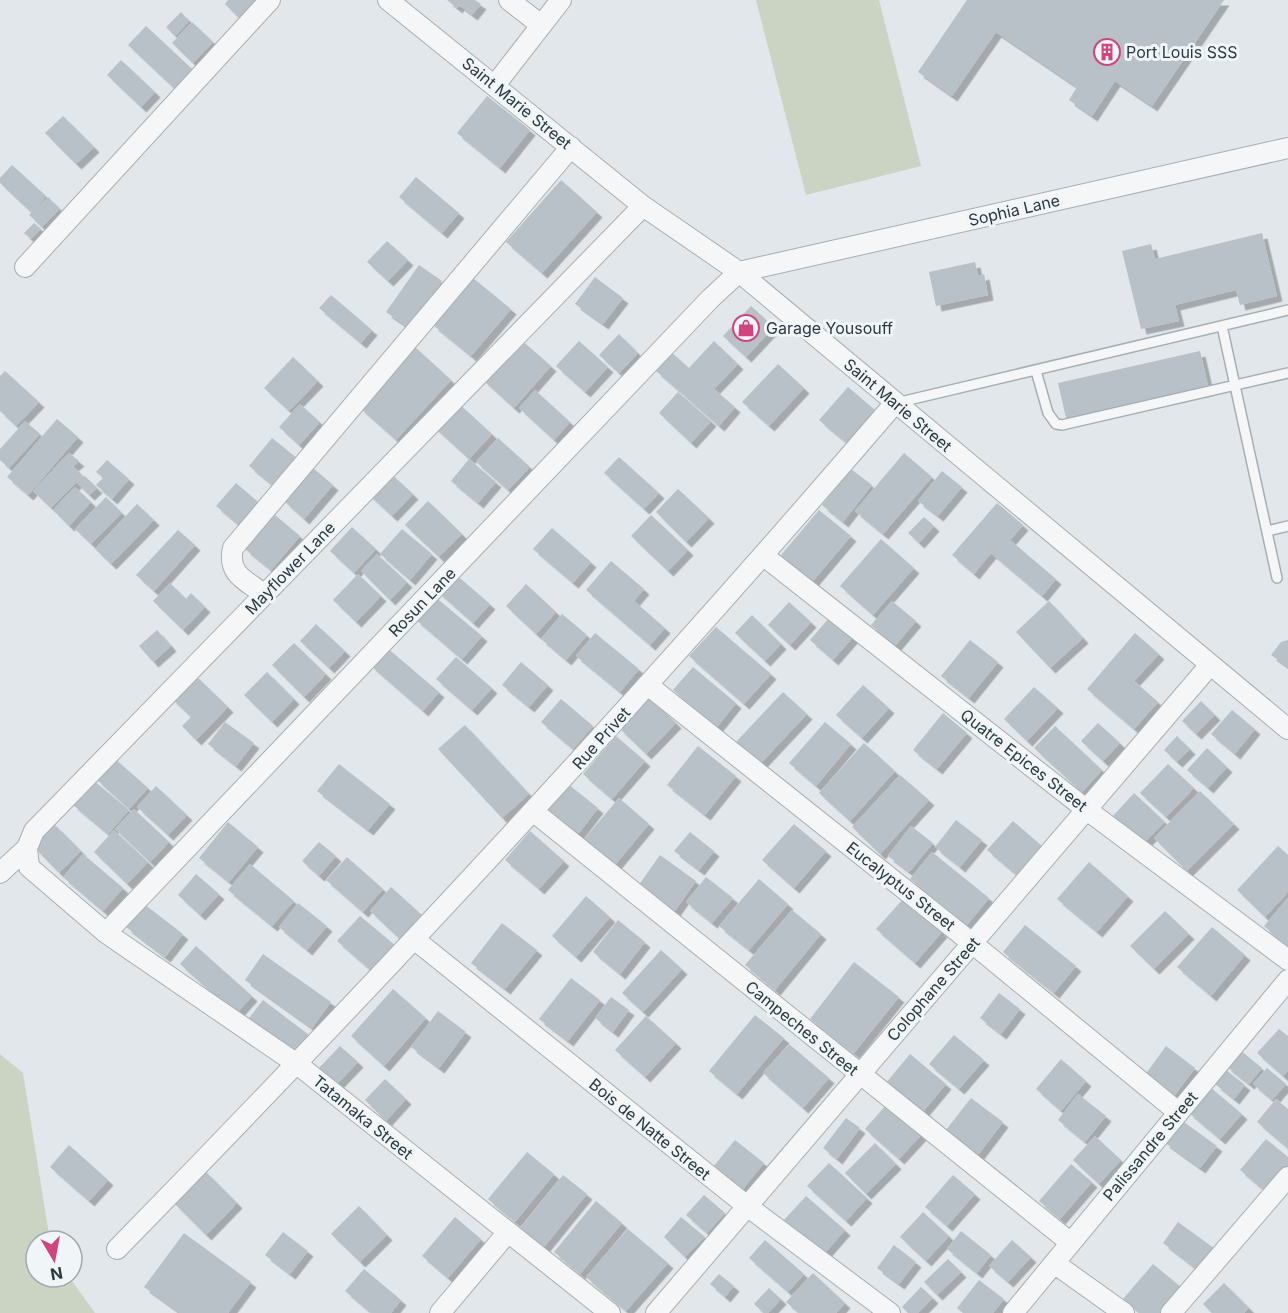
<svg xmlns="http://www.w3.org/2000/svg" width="1288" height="1313" font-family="Inter,sans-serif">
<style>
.green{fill:#cbd4c2}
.building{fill:#b8c1c7;filter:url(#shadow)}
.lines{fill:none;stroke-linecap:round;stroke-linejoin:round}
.service-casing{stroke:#a6afb4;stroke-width:12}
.minor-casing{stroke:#a6afb4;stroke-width:22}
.service{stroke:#f4f6f8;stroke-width:9}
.minor{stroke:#f4f6f8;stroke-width:20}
.labels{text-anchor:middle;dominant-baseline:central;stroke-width:6;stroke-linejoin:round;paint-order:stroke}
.poi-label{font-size:16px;fill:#293842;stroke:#f0f5f7;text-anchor:start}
.street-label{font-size:16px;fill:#293842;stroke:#f0f5f7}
</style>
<defs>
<filter id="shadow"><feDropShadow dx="5.5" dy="5.5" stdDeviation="0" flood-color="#0004"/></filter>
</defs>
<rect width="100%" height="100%" fill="#e1e7ea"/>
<path class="green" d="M756,0H879L921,166L806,195Z
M0,1054L23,1073L50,1241H36V1277H69L95,1313H0Z"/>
<path class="building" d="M228,0H263L242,21L225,4Z
M447,0H475L481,4L472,15L459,5L457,8Z
M967,0H1224L1152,106L1115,81L1092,116L1069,100L1077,87L996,32L952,96L918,72Z
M181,12L189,21L175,36L166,27Z
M192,22L213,42L193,63L172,43Z
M146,26L193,70L175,89L128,45Z
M121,60L155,92L141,107L107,75Z
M487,96L530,130L500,168L457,133Z
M63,116L94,147L76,164L45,133Z
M12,165L46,196L31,212L0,183V178Z
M416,177L459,213L442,233L399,197Z
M561,180L597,212L542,273L506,242Z
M48,197L60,209L42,227L29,215Z
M34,223L41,229L31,239L24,233Z
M1262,233L1277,296L1240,305L1236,290L1175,305L1179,321L1141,329L1122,251L1151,244L1155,259Z
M387,241L408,260L388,281L367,262Z
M975,262L978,276L984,274L988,295L936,306L929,272Z
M419,265L442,281L409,328L386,312Z
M595,277L623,298L603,324L575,304Z
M473,278L511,309L471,356L433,325Z
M331,295L372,330L361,343L319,308Z
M751,306L774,327L746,357L723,336Z
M619,334L638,353L619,373L599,355Z
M519,338L551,366L514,408L482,379Z
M579,341L608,367L585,392L556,366Z
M714,341L738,364L714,389L735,407L719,426L655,370L671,352L689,368Z
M415,347L451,380L396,440L359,407Z
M1200,351L1209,390L1067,422L1058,383Z
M293,357L318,381L289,411L264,388Z
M778,364L804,388L769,426L742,402Z
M5,371L39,402L16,426L0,411V376Z
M848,387L875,410L847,443L819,420Z
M535,390L570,422L554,440L519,408Z
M678,392L711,421L691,443L659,413Z
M456,401L492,434L469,459L433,426Z
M300,404L320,422L299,445L279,427Z
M57,419L78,437L28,495L7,477Z
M25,421L40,434L9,468L0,460V449Z
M272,438L298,459L275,487L249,466Z
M498,438L530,467L508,490L476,462Z
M69,453L79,461L73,466L83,476L51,508L33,491Z
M904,453L932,477L883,534L855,511Z
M619,457L659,493L644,509L604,473Z
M469,459L496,482L478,503L451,481Z
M107,460L129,479L112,499L96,485L103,478L96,472Z
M313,468L333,485L304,519L284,501Z
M851,469L872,485L843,522L822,505Z
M388,471L413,494L392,516L367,493Z
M942,471L962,487L938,516L918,501Z
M85,476L97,488L89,495L77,483Z
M236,483L258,502L238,524L216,506Z
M75,487L91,502L69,526L53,510Z
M678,489L709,518L686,542L656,512Z
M106,497L122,513L91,544L75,529Z
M428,501L462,534L439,557L405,525Z
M997,503L1023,525L1010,540L1056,579L1042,596L991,553L974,574L952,555Z
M137,504L154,520L111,564L95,549Z
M819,510L851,536L812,582L781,555Z
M275,515L300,536L271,570L245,549Z
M651,515L688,550L668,571L631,536Z
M924,517L934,526L919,543L908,533Z
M352,527L376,549L354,573L330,551Z
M552,528L591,562L573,583L533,549Z
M402,529L432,554L410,580L380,554Z
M178,530L195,545L154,591L136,575Z
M881,539L914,568L873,615L840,586Z
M377,554L407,582L390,600L361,571Z
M611,561L644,589L634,601L665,628L650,645L586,590Z
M454,573L490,604L473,623L437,591Z
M358,574L381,596L356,622L333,600Z
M170,583L186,599L191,593L205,607L183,630L153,601Z
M526,584L556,612L536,634L506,606Z
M434,596L482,636L462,659L415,619Z
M892,601L916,621L895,646L871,625Z
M1049,601L1083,638L1050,668L1016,632Z
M789,602L811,622L790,645L768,625Z
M562,614L587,635L566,660L541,639Z
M752,615L781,644L765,661L735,633Z
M830,617L853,637L833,660L810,640Z
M316,624L345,651L329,668L300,641Z
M716,627L771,674L744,704L689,656Z
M157,630L171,646L153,662L139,646Z
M595,633L639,669L620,692L576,656Z
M1135,633L1159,654L1134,681L1158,702L1134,729L1087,689Z
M970,640L998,662L969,698L941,676Z
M1288,640V667L1271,655L1281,642Z
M294,643L326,674L304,697L272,665Z
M386,647L439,692L423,711L370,665Z
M456,657L492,688L472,710L436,679Z
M521,662L548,685L529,707L502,685Z
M693,667L736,703L717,727L673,690Z
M267,672L294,699L272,722L244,695Z
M194,674L228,707L196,740L182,726L191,717L171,698Z
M863,685L889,708L862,738L836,715Z
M1034,687L1058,708L1027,741L1004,719Z
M783,692L807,714L760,764L736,742Z
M649,697L676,723L646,754L619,728Z
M561,699L593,726L573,749L541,722Z
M1201,701L1215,715L1196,734L1182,721Z
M1232,710L1255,729L1235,754L1211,734Z
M943,713L967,733L937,769L913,750Z
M225,722L254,743L236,766L208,744Z
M825,722L851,744L816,786L789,763Z
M1098,723L1120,743L1103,761L1081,741Z
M465,725L529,794L502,818L438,749Z
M1055,726L1102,770L1082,792L1034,748Z
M616,736L645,761L612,799L583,774Z
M1177,736L1190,749L1177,762L1164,750Z
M864,743L895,771L850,821L819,793Z
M698,746L736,776L705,815L667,785Z
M1207,748L1227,767L1208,788L1187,770Z
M114,758L148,788L129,809L96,779Z
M339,764L390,804L368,830L317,791Z
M1168,764L1194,788L1166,817L1140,793Z
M900,775L929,800L880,854L852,827Z
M93,780L129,810L108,834L72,804Z
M568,784L598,808L576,837L545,814Z
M156,786L187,815L168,835L137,807Z
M1200,791L1234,824L1187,871L1154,838Z
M1134,793L1165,822L1143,844L1113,816Z
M619,798L649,824L615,865L584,839Z
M134,809L169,842L150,862L115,829Z
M956,820L982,840L960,867L935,847Z
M1013,821L1043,847L1018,876L987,850Z
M228,822L258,847L229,882L199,858Z
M794,824L826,851L794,888L762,860Z
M55,825L81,851L59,873L33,846Z
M911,826L933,843L909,872L888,856Z
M114,830L148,862L127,884L94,852Z
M530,831L564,861L539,889L505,860Z
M690,832L714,851L699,870L674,851Z
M319,842L336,856L319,876L302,861Z
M1278,846L1288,855V892L1265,917L1237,890Z
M932,852L989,898L967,925L910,879Z
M83,854L123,888L103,911L63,877Z
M660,855L696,881L672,915L636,889Z
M347,857L383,889L363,912L326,880Z
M1089,862L1128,896L1097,932L1057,899Z
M250,864L294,901L272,926L228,890Z
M196,874L219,894L200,915L178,895Z
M706,877L733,898L712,923L686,902Z
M759,879L788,904L749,950L719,926Z
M391,887L423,916L401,940L370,911Z
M586,896L610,917L576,957L552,936Z
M904,898L942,932L915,963L876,929Z
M1288,898V947L1264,926Z
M298,903L327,926L307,950L279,927Z
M144,904L183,934L165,957L126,927Z
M792,910L821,934L775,990L745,965Z
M1165,911L1189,934L1154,969L1130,946Z
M360,916L396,946L374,973L337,941Z
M618,920L645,942L620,974L593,952Z
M502,923L537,950L505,989L471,963Z
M1025,925L1076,966L1054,993L1003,952Z
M1212,927L1245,955L1211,996L1177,967Z
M196,946L252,996L236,1014L180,964Z
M661,950L682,969L643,1012L622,993Z
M263,954L331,1002L312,1028L245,980Z
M854,962L899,997L854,1053L810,1019Z
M571,978L600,1000L568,1041L539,1019Z
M393,989L426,1018L384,1066L351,1036Z
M999,993L1020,1009L1001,1034L980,1018Z
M611,997L629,1010L613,1032L595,1018Z
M263,1000L309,1035L292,1057L246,1022Z
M438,1011L466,1032L439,1068L411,1047Z
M755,1015L784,1038L737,1094L709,1071Z
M646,1016L676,1043L645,1077L615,1050Z
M1279,1029L1288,1036V1071L1283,1076L1257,1053Z
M954,1035L984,1060L959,1089L929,1064Z
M789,1044L829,1078L803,1108L763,1073Z
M340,1046L358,1062L335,1086L318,1069Z
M1166,1046L1195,1068L1174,1096L1145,1075Z
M1240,1050L1262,1068L1249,1084L1226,1066Z
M910,1054L946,1084L921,1114L885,1084Z
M1061,1059L1086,1081L1061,1111L1036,1089Z
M1267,1068L1286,1084L1272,1100L1253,1084Z
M1226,1070L1245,1085L1234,1099L1215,1084Z
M385,1079L406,1099L386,1121L365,1100Z
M1210,1087L1242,1114L1220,1139L1188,1112Z
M1078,1094L1106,1116L1085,1142L1058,1120Z
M971,1098L1003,1122L978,1155L946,1130Z
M1276,1099L1288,1109V1148L1257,1122Z
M887,1104L921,1135L899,1159L865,1129Z
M846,1118L860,1128L837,1159L823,1148Z
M1181,1120L1217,1146L1200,1168L1164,1142Z
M1095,1136L1121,1160L1099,1184L1073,1160Z
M1266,1139L1288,1157V1166L1266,1192L1240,1170Z
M735,1140L764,1163L742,1190L713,1167Z
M875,1143L896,1164L866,1194L845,1173Z
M69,1145L108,1180L89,1201L50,1167Z
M527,1152L554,1174L515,1222L488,1199Z
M829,1163L867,1198L846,1221L807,1186Z
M1071,1164L1092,1182L1060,1219L1039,1201Z
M206,1172L237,1203L206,1235L174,1203Z
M563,1175L587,1194L544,1247L520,1228Z
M953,1175L975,1194L947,1226L925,1207Z
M704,1195L725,1213L707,1233L686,1215Z
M806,1196L845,1230L824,1254L784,1220Z
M596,1201L622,1223L580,1274L554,1252Z
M359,1206L387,1235L360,1262L331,1234Z
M923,1212L949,1236L926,1261L900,1237Z
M455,1217L481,1239L448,1278L422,1256Z
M681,1217L705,1237L685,1257L664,1237Z
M1178,1222L1218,1251L1202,1273L1163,1243Z
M628,1229L668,1263L626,1311L586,1277Z
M961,1231L991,1255L977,1273L947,1249Z
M283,1232L308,1251L290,1274L265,1255Z
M184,1233L251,1282L228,1313H180L144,1287Z
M765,1240L804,1274L788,1292L749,1258Z
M1012,1240L1031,1257L1008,1282L989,1266Z
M894,1245L916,1262L899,1284L877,1268Z
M948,1259L961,1272L937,1295L924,1282Z
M1153,1264L1181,1287L1160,1313H1140L1123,1299Z
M364,1269L401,1300L391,1313H371L345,1291Z
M813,1273L845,1303L836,1313H799L786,1302Z
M719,1274L734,1286L725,1297L710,1284Z
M979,1280L1004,1299L993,1313H963L957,1308Z
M1224,1283L1249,1308L1244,1313H1212L1203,1304Z
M921,1287L933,1298L918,1313H908L902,1307Z
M769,1288L781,1299L768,1313H764L754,1304Z"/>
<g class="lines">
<defs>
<path id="service" d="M1222,326L1277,578
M1036,371L1048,413L1056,424L1062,425L1288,373
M896,403L1288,310
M1267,531L1288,526"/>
<path id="minor" d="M388,0L643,206L739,272L1288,729
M509,0L541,25
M495,85L561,0
M25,267L270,0
M739,272L1288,148
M764,556L1087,810L1288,960
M264,594C245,580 227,574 233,548L571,147
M649,686L972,943L1178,1112
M534,812L1071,1243
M0,873L27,848
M106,933L710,299L739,272
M414,939L747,1206L890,1313
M117,1249C385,975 646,694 895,403
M1054,1263L1124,1313
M440,1313L508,1232
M610,1313L297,1064L106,933L29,867L27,848L34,831L643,206
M656,1313L1210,665
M1013,1313L1288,980
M1171,1313L1288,1177"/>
</defs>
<use href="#service" class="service-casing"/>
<use href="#minor" class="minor-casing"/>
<use href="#service" class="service"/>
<use href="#minor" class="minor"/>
</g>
<defs>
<symbol id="building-ring" viewBox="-11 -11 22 22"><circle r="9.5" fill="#f0f5f7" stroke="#d1447c" stroke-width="1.5"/><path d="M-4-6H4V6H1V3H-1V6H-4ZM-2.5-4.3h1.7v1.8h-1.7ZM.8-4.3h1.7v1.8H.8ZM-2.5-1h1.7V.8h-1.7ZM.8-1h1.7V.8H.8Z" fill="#d1447c"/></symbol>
<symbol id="shop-ring" viewBox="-11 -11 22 22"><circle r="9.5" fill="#f0f5f7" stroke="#d1447c" stroke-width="1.5"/><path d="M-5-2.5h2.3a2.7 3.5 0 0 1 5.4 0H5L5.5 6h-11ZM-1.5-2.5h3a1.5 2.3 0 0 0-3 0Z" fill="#d1447c"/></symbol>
</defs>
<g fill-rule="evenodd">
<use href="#building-ring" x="1092" y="37" width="30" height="30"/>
<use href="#shop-ring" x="731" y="313" width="30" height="30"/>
</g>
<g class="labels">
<g class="poi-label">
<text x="1126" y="52">Port Louis SSS</text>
<text x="766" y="328">Garage Yousouff</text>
</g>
<g class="street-label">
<text transform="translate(517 103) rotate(39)">Saint Marie Street</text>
<text transform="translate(1014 210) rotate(-13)">Sophia Lane</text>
<text transform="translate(898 405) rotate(40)">Saint Marie Street</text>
<text transform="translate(290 568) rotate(-46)">Mayflower Lane</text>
<text transform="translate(422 602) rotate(-46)">Rosun Lane</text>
<text transform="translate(601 738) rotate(-48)">Rue Privet</text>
<text transform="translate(1024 760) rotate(38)">Quatre Epices Street</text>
<text transform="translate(901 886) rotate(38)">Eucalyptus Street</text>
<text transform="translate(933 989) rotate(-49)">Colophane Street</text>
<text transform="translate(802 1028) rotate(39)">Campeches Street</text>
<text transform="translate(363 1117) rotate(39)">Tatamaka Street</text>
<text transform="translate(650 1129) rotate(39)">Bois de Natte Street</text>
<text transform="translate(1150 1146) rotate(-50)">Palissandre Street</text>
</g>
</g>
<g transform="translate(54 1259) rotate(170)"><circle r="28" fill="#f0f5f7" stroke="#a0a9af" stroke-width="1.5"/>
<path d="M0-4.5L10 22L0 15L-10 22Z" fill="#d1447c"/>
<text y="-9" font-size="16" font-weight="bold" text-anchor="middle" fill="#293842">N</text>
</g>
</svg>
